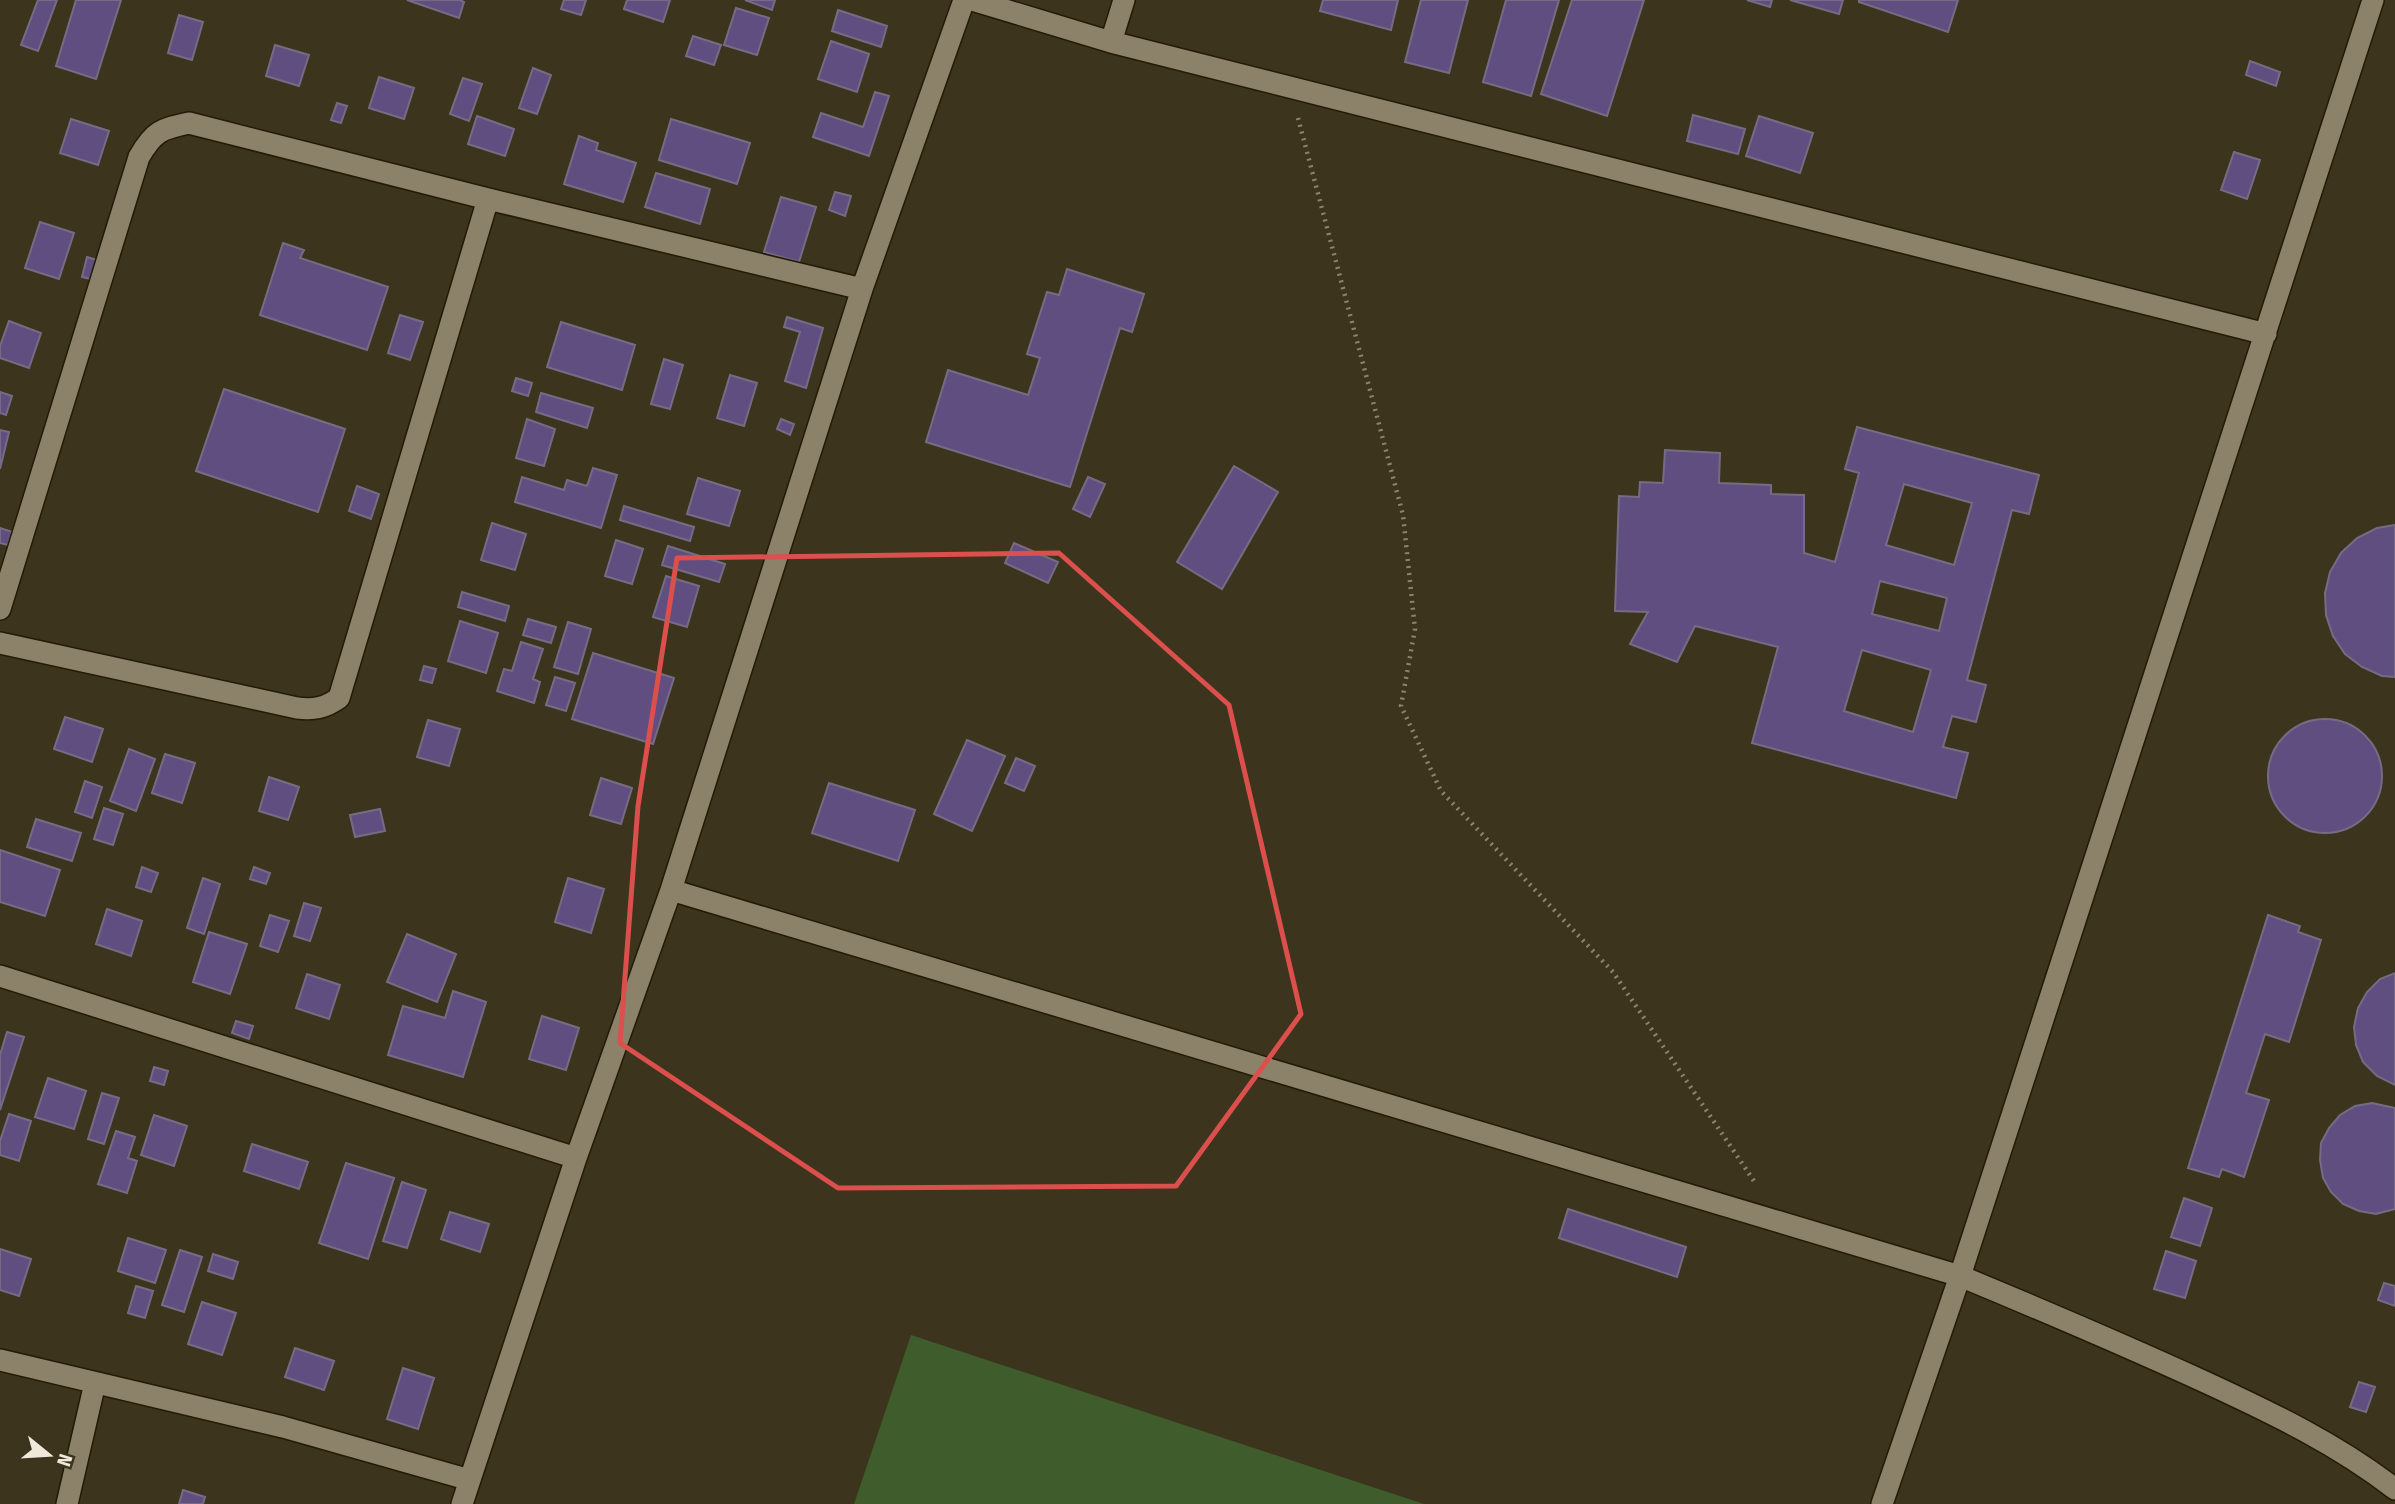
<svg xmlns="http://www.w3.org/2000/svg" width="2395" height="1504" font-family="'Fira Sans Condensed',sans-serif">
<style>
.green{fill:#3f5c2d}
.building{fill:#614e80;stroke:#756c84;stroke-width:2;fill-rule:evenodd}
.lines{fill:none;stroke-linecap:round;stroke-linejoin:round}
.minor-casing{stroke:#231b05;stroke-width:24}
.path{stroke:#898370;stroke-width:4.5;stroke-dasharray:2 5;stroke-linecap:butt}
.minor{stroke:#8c8269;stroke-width:21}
.marked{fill:none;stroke:#db4f4c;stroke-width:5;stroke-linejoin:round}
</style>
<rect width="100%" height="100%" fill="#3c341d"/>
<path class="green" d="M911,1335L1424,1504H854Z"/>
<path class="building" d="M38,0H57L38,51L21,45Z
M76,0H121L96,79L56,66Z
M407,0H460L464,2L459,18Z
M564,0H586L581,15L561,9Z
M627,0H670L663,22L624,9Z
M745,0H775L772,10Z
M1323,0H1398L1391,30L1320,11Z
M1421,0H1468L1449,73L1405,62Z
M1506,0H1559L1531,96L1483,82Z
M1572,0H1644L1607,116L1541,94Z
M1747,0H1772L1770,7Z
M1790,0H1843L1839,14Z
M1859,0H1958L1948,32L1859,2Z
M736,8L769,18L757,55L724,45Z
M838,10L887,26L881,47L832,31Z
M179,15L203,22L192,60L168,53Z
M693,36L721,45L714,65L686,56Z
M831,41L869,54L857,92L818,79Z
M275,45L309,55L299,86L266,76Z
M2250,61L2280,72L2276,86L2246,75Z
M533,68L551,75L537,114L519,108Z
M379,77L414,88L404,119L369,108Z
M463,78L482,84L469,121L450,114Z
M875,92L889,96L869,156L813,137L821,113L863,127Z
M337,103L347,106L341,123L331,120Z
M1693,115L1745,129L1738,154L1687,141Z
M477,116L514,129L505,156L468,144Z
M1759,116L1813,133L1800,173L1746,156Z
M71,119L109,131L98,165L60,153Z
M671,119L750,143L737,184L659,160Z
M579,136L598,143L596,150L636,163L623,202L564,184Z
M2234,152L2260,160L2247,199L2221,190Z
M656,173L710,189L700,224L645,207Z
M835,192L851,196L845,216L829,210Z
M781,197L816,207L799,262L764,252Z
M40,222L74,233L59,279L25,268Z
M283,243L304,250L300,258L388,287L367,350L260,315Z
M87,257L100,261L95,280L82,277Z
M1067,269L1144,294L1132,332L1120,328L1070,487L926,442L948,370L1028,395L1040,358L1027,354L1047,292L1059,295Z
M400,315L423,322L410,360L388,353Z
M787,317L823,328L806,388L785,381L800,332L784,327Z
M9,321L41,333L29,368L0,358V346Z
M561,322L635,345L622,390L547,367Z
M664,359L683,365L670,409L651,404Z
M730,375L757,383L744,426L717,418Z
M516,378L532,383L528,396L512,391Z
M224,389L345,429L318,512L196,471Z
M0,392L12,396L6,415L0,413Z
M541,393L593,408L587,428L536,412Z
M527,419L555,429L544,466L516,458Z
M781,419L794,424L790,435L777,429Z
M1857,427L2039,475L2029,514L2012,510L1967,680L1986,685L1976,722L1952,716L1943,747L1968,753L1956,798L1752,743L1778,647L1695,626L1677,662L1630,644L1648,612L1615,611L1619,496L1639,497L1640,482L1663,483L1665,450L1720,453L1719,483L1771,485V494L1804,495V553L1835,562L1859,473L1845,469ZM1904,484L1972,503L1954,565L1886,545ZM1880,581L1947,598L1939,631L1872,614ZM1862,650L1931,670L1913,732L1844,711Z
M0,430L9,432L0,469Z
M1234,466L1278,492L1222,589L1177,562Z
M593,468L617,475L601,528L515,502L522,477L564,490L567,480L587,486Z
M1088,477L1105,484L1090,517L1073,509Z
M698,478L740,491L729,526L687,514Z
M357,486L379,494L371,519L349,511Z
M624,506L694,527L690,541L620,520Z
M492,523L526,534L515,570L481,560Z
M2395,525V677L2382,676L2362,667L2345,654L2333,636L2326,615L2325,593L2330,572L2341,553L2357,538L2377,528Z
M0,528L12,532L8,545L0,543Z
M616,540L643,549L632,584L605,576Z
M1014,543L1058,562L1048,583L1005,563Z
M668,546L725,564L719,582L662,565Z
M666,576L699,586L687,627L653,617Z
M462,592L509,606L505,621L458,607Z
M528,619L556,627L551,643L523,635Z
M460,621L498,633L486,673L448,661Z
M568,622L591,629L578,674L554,667Z
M521,642L543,649L533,679L540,682L534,703L497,691L504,669L512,671Z
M593,653L674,678L653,744L572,719Z
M424,666L436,669L432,683L420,680Z
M555,677L575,683L566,711L546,705Z
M65,717L103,729L92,762L54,749Z
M2268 776a57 57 0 1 1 114 0a57 57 0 1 1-114 0Z
M428,720L460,729L449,766L417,757Z
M967,740L1005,756L972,831L934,814Z
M129,749L155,759L136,811L110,801Z
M165,754L195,763L182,803L152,793Z
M1016,758L1035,766L1024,791L1005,783Z
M269,777L299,787L288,820L259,811Z
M601,778L632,788L621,824L590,815Z
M85,781L102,787L92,818L75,812Z
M829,783L915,810L898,861L812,833Z
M104,808L123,814L113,845L94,839Z
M380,809L385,831L355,837L350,815Z
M36,819L81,833L72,861L27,847Z
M0,850L60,870L45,916L0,902Z
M142,867L158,873L151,892L136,887Z
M254,867L270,873L266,884L250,879Z
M203,878L220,884L204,934L187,928Z
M568,878L604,889L591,933L555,922Z
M304,903L321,908L310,941L294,936Z
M107,909L142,921L131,956L96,944Z
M270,915L289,921L278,952L260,946Z
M2268,915L2300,926L2298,932L2321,940L2289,1042L2265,1034L2246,1093L2269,1100L2244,1177L2222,1169L2219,1177L2188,1168Z
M209,932L247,944L230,994L193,982Z
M407,934L456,954L437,1002L387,982Z
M2395,973V1085L2377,1076L2363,1062L2356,1045L2354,1027L2358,1008L2367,992L2380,979Z
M307,974L340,985L329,1019L296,1008Z
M453,991L486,1002L463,1077L388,1055L403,1006L445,1018Z
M542,1016L579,1028L566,1070L529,1059Z
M236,1021L253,1026L249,1039L232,1033Z
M7,1032L24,1037L0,1110V1055Z
M154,1067L168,1071L164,1085L150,1081Z
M48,1078L86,1091L74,1129L35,1117Z
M102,1093L119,1098L104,1144L88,1139Z
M2372,1103L2395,1108V1209L2376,1214L2359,1211L2343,1204L2331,1192L2323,1178L2320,1160L2321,1143L2329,1128L2340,1115L2355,1106Z
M9,1114L31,1121L19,1161L0,1155V1141Z
M154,1115L187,1126L174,1166L141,1155Z
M116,1131L135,1137L128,1158L137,1161L127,1193L98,1184Z
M252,1144L308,1162L299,1189L244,1171Z
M346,1163L394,1178L368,1259L319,1243Z
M402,1182L426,1190L407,1248L383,1241Z
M2184,1198L2212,1208L2200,1246L2171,1237Z
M1568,1209L1686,1247L1677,1277L1559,1238Z
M450,1212L489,1224L480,1252L441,1239Z
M128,1238L166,1250L155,1283L118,1271Z
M0,1249L31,1259L19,1296L0,1290Z
M180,1250L202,1257L184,1312L162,1305Z
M2166,1251L2196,1261L2185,1298L2154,1289Z
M213,1254L238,1262L233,1279L208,1271Z
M2384,1283L2395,1286V1306L2378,1300Z
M136,1286L153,1291L145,1318L128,1313Z
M202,1302L236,1313L222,1355L188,1344Z
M295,1348L334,1361L324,1390L285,1377Z
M403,1368L434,1378L418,1429L387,1419Z
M2359,1382L2375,1387L2366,1412L2350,1407Z
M183,1490L205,1497L203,1504H179Z"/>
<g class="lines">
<defs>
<path id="minor" d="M972,0L1111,42L2266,334
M1111,42L1124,0
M0,609L139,157C154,131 161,129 189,123L488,199L862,289
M0,643L297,708C314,710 325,708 339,698L488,199
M671,890L1960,1276C2042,1310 2124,1345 2205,1382C2272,1413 2337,1444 2395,1489
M0,976L576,1158
M0,1360L283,1427L470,1480
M67,1504L95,1383
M462,1504L576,1158L671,890L862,289L964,0
M1882,1504L1960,1276L2373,0"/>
</defs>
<use href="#minor" class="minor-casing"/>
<path class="path" d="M1298,118L1403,515L1415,629L1401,706L1441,791L1613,972L1756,1184"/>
<use href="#minor" class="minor"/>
</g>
<path class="marked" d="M1059,553L1229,705L1301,1014L1176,1186L838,1188L620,1043L638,806L677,558Z"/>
<g transform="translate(49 1455) rotate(108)" stroke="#3c341d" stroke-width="5" paint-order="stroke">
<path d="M0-5L12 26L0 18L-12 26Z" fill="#eee9db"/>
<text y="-10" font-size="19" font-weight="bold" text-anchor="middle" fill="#eee9db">N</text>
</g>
</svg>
